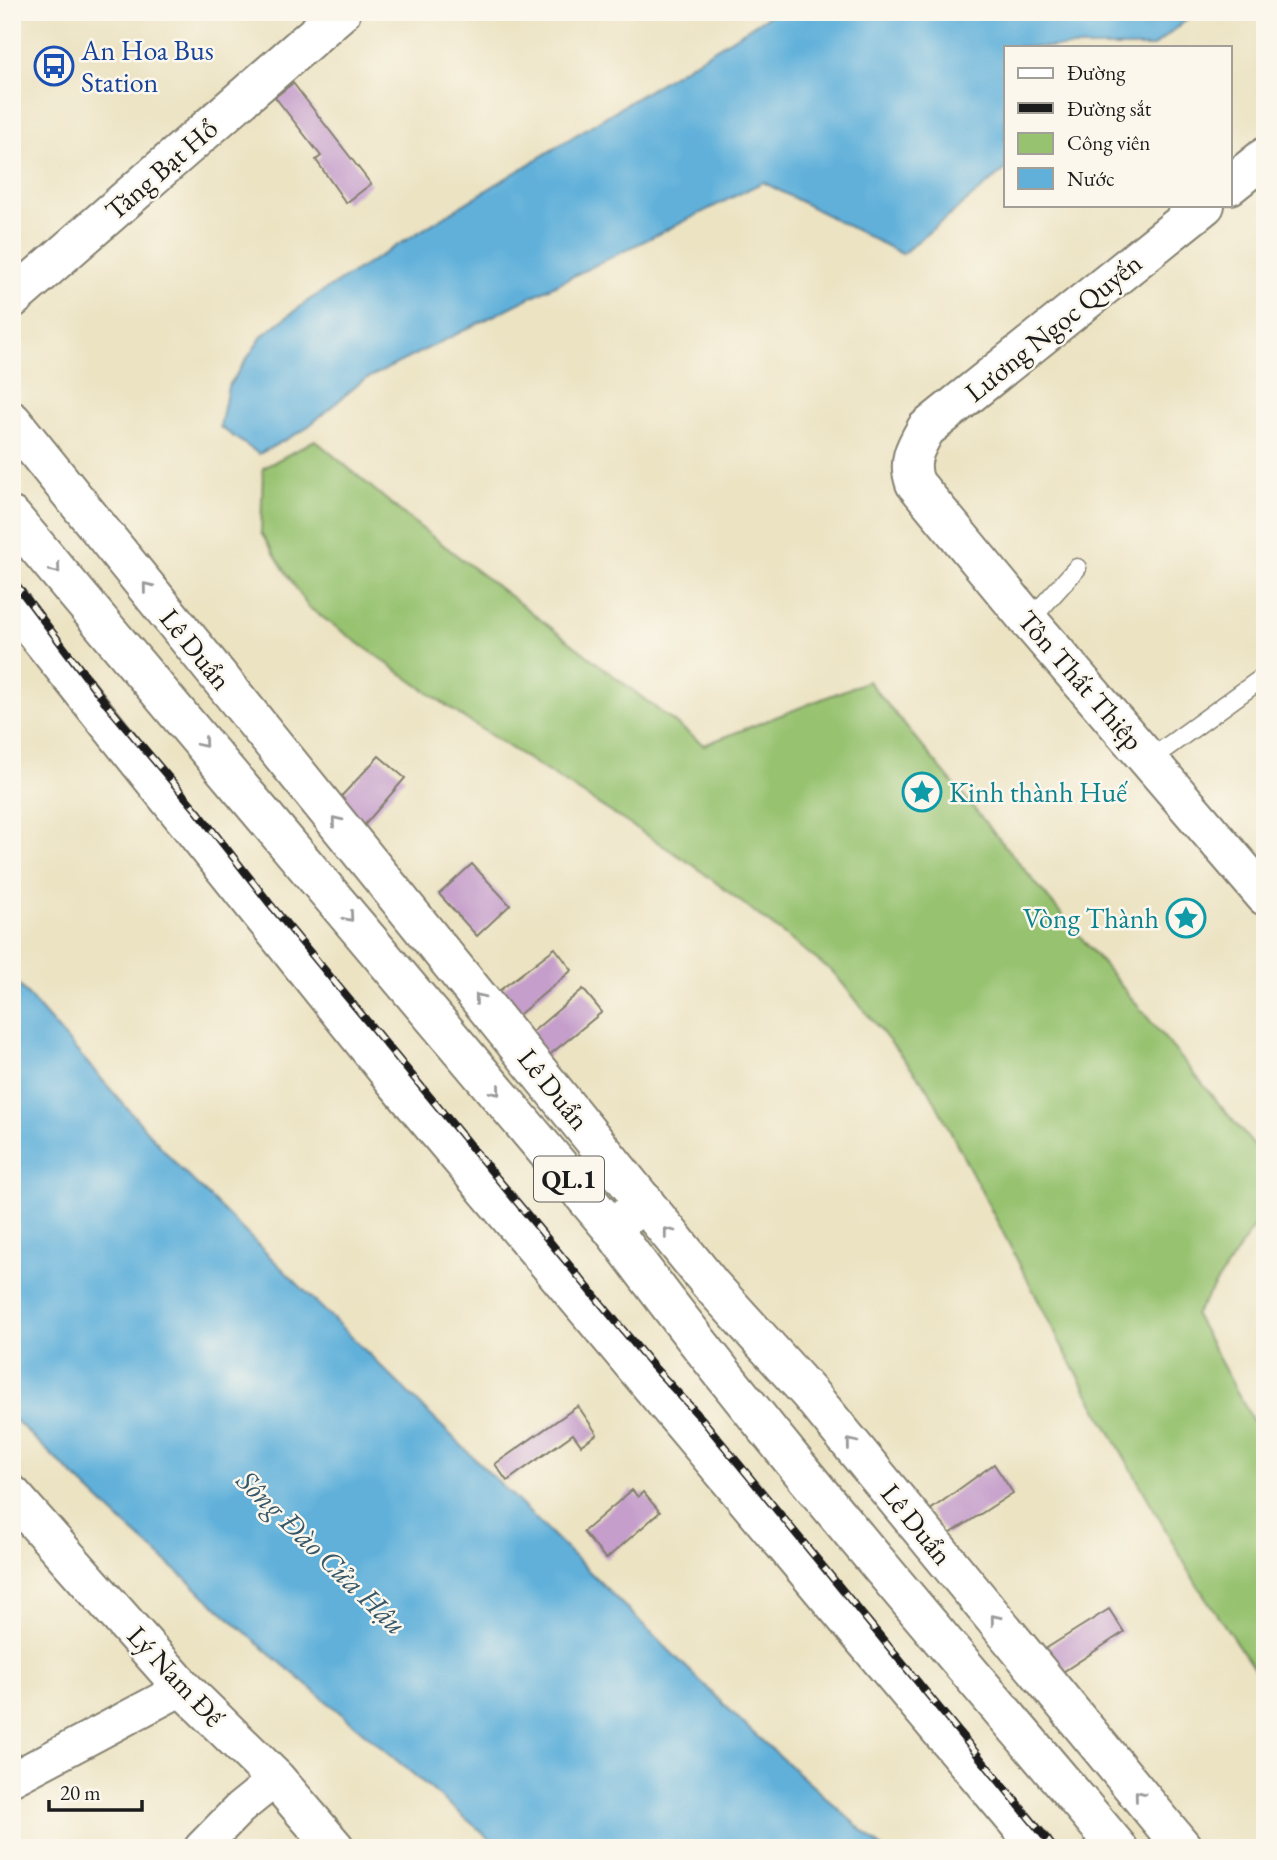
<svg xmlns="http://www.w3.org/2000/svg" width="1277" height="1860" font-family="'EB Garamond',serif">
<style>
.green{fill:#97c26f;stroke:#5a6f46;stroke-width:2}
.water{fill:#60b0da;stroke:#3e667b;stroke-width:2}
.building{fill:#c59ecb}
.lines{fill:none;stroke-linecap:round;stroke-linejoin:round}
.lane-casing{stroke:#848070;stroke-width:21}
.street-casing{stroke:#848070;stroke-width:37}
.secondary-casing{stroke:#848070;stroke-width:42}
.primary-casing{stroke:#848070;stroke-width:42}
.highway-casing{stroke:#848070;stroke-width:42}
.lane{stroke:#fff;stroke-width:18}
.street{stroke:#fff;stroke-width:33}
.secondary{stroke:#fff;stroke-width:38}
.primary{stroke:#fff;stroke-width:38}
.highway{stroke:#fff;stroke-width:38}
.rail-casing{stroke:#1c1c1c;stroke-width:8}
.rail{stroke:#fbf7ec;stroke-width:5;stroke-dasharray:16;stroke-linecap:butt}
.oneway{stroke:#999}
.labels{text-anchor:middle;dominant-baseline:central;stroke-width:5;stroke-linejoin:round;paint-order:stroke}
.shield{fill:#fbf7ec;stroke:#5f5e5a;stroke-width:2}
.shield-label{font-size:26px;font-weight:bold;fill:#1c1c1c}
.transit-label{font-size:28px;fill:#164399;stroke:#fbf7ec;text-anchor:start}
.street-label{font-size:28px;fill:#1c1c1c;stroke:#fbf7ec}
.culture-label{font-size:28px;fill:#0d838f;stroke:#fbf7ec;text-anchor:start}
.water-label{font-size:30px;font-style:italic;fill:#375768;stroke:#fbf7ec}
</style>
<rect width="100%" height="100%" fill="#fbf7ec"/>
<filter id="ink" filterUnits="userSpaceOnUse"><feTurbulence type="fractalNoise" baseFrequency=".0143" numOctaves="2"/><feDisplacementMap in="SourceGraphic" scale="14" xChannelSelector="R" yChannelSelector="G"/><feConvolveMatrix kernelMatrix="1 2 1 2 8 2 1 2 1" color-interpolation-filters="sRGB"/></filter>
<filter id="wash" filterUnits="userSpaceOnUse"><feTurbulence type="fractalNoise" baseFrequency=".00686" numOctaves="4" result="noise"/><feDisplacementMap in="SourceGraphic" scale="28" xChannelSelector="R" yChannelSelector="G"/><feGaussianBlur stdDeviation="1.57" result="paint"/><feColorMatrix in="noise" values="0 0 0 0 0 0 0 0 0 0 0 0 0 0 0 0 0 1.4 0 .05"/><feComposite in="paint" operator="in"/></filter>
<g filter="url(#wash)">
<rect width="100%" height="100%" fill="#ece3c3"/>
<path class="green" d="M315,440L407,517L704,745L868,681L1265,1159V1210L1195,1315L1265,1443V1685L1197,1585L1066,1354L929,1090L834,973L693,865L464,718L308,607L261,533L263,468Z"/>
<path class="water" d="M775,12H1196L1153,47H1006V169L902,254L763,182L362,381L304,430L259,454L220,427L228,387L263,335L309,300Z
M12,977L177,1165L750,1730L882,1848H501L262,1647L124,1524L12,1417Z"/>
<g id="blocks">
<path class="building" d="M293,83L371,184L346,203L316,160L321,156L275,97Z
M379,756L405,778L355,836L335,803Z
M472,864L510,905L477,936L439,894Z
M555,948L572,970L515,1018L495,994Z
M583,989L602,1012L542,1061L524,1039Z
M578,1406L597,1434L581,1445L573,1434L507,1481L495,1464Z
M994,1464L1013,1493L948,1535L929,1511Z
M632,1490L638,1497L643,1492L660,1512L606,1559L583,1532Z
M1109,1609L1124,1632L1058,1675L1042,1651Z"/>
</g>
</g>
<g filter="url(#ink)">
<use href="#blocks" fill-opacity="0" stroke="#848070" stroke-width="2"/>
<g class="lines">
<defs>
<path id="lane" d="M1029,621L1077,568
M1149,760L1265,676"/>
<path id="street" d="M12,607L392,1081L1036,1848
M12,1779L183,1688
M201,1848L239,1809L276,1779"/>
<path id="secondary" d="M1230,185L1265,157
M1205,205L926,429C915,448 907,461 915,483L1029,621L1265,896
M12,299L341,12
M12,1495L183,1688L276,1779L335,1848"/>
<path id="primary" d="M12,421L711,1285L809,1393L1183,1848
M12,517L612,1229C770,1443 947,1644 1118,1848"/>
<path id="highway" d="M612,1229L644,1201"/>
</defs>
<use href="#lane" class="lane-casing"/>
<use href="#street" class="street-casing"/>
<use href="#secondary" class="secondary-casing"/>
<use href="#primary" class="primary-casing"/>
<use href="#highway" class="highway-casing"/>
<use href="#lane" class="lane"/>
<use href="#street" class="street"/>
<use href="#secondary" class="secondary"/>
<use href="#primary" class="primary"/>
<use href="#highway" class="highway"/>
<defs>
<path id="rail" d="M12,579L108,706L198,812L270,904L652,1365L702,1419L1054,1848"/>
</defs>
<use href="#rail" class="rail-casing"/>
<use href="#rail" class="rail"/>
</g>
<defs><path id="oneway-chevron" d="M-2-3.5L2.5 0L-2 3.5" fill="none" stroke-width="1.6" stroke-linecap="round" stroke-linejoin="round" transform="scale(1.75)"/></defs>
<g class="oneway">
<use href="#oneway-chevron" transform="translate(56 569) rotate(50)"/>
<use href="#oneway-chevron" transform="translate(147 587) rotate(-129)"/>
<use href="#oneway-chevron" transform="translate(203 743) rotate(50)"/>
<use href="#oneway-chevron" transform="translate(336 821) rotate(-129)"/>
<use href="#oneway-chevron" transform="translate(349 917) rotate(50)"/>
<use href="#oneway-chevron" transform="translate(479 998) rotate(-129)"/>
<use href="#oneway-chevron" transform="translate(496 1091) rotate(50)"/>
<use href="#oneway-chevron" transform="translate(668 1232) rotate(-128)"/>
<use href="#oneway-chevron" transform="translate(851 1443) rotate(-129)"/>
<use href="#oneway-chevron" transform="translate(995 1619) rotate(-129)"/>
<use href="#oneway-chevron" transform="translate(1139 1795) rotate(-129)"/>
</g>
</g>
<defs>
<symbol id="bus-ring" viewBox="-11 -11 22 22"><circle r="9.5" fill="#fbf7ec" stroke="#1a4fb4" stroke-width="1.5"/><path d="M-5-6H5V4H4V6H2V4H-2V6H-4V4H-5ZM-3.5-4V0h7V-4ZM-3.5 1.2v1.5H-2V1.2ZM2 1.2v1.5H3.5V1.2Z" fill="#1a4fb4"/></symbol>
<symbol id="sight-ring" viewBox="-11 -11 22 22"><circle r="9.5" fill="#fbf7ec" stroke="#0f9aa8" stroke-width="1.5"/><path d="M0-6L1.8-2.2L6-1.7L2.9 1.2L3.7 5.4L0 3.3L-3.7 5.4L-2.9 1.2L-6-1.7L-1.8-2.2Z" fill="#0f9aa8"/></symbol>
</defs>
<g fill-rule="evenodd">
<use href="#bus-ring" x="32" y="44" width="44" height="44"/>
<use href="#sight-ring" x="900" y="770" width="44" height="44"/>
<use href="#sight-ring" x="1164" y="896" width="44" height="44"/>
</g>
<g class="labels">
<rect class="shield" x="534" y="1156.5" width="70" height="45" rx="5"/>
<g class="shield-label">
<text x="569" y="1179">QL.1</text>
</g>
<g class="transit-label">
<text x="81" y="50">An Hoa Bus<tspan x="81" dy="32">Station</tspan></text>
</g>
<g class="street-label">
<text transform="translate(161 169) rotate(-41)">Tăng Bạt Hổ</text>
<text transform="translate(1053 327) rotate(-39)">Lương Ngọc Quyến</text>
<text transform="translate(196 649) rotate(51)">Lê Duẩn</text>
<text transform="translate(1081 680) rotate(49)">Tôn Thất Thiệp</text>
<text transform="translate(554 1089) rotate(51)">Lê Duẩn</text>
<text transform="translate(917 1524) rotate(51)">Lê Duẩn</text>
<text transform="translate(176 1676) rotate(47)">Lý Nam Đế</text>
</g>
<g class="culture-label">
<text x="949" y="792">Kinh thành Huế</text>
<text x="1159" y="918" text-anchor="end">Vòng Thành</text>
</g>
<g class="water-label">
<text transform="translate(322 1552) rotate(44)">Sông Đào Cửa Hậu</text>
</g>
</g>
<rect width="1277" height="1860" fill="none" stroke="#fbf7ec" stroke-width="42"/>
<rect x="1004" y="46" width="228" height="161" fill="#fbf7ec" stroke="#a29f99" stroke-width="2"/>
<rect x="1018" y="68" width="35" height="10" fill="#ffffff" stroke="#a29f99" stroke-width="2"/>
<text x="1067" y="80" font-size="21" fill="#1c1c1c">Đường</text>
<rect x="1018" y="103" width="35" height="10" fill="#1c1c1c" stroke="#a29f99" stroke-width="2"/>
<text x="1067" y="116" font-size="21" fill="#1c1c1c">Đường sắt</text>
<rect x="1018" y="133" width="35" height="21" fill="#97c26f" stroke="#a29f99" stroke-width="2"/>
<text x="1067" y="150" font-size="21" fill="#1c1c1c">Công viên</text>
<rect x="1018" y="168" width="35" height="21" fill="#60b0da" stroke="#a29f99" stroke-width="2"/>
<text x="1067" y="186" font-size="21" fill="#1c1c1c">Nước</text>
<path d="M49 1800v10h93v-10" fill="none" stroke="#1c1c1c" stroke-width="3.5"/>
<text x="60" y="1800" font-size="21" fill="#1c1c1c" stroke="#fbf7ec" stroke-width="5" paint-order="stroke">20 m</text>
</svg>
